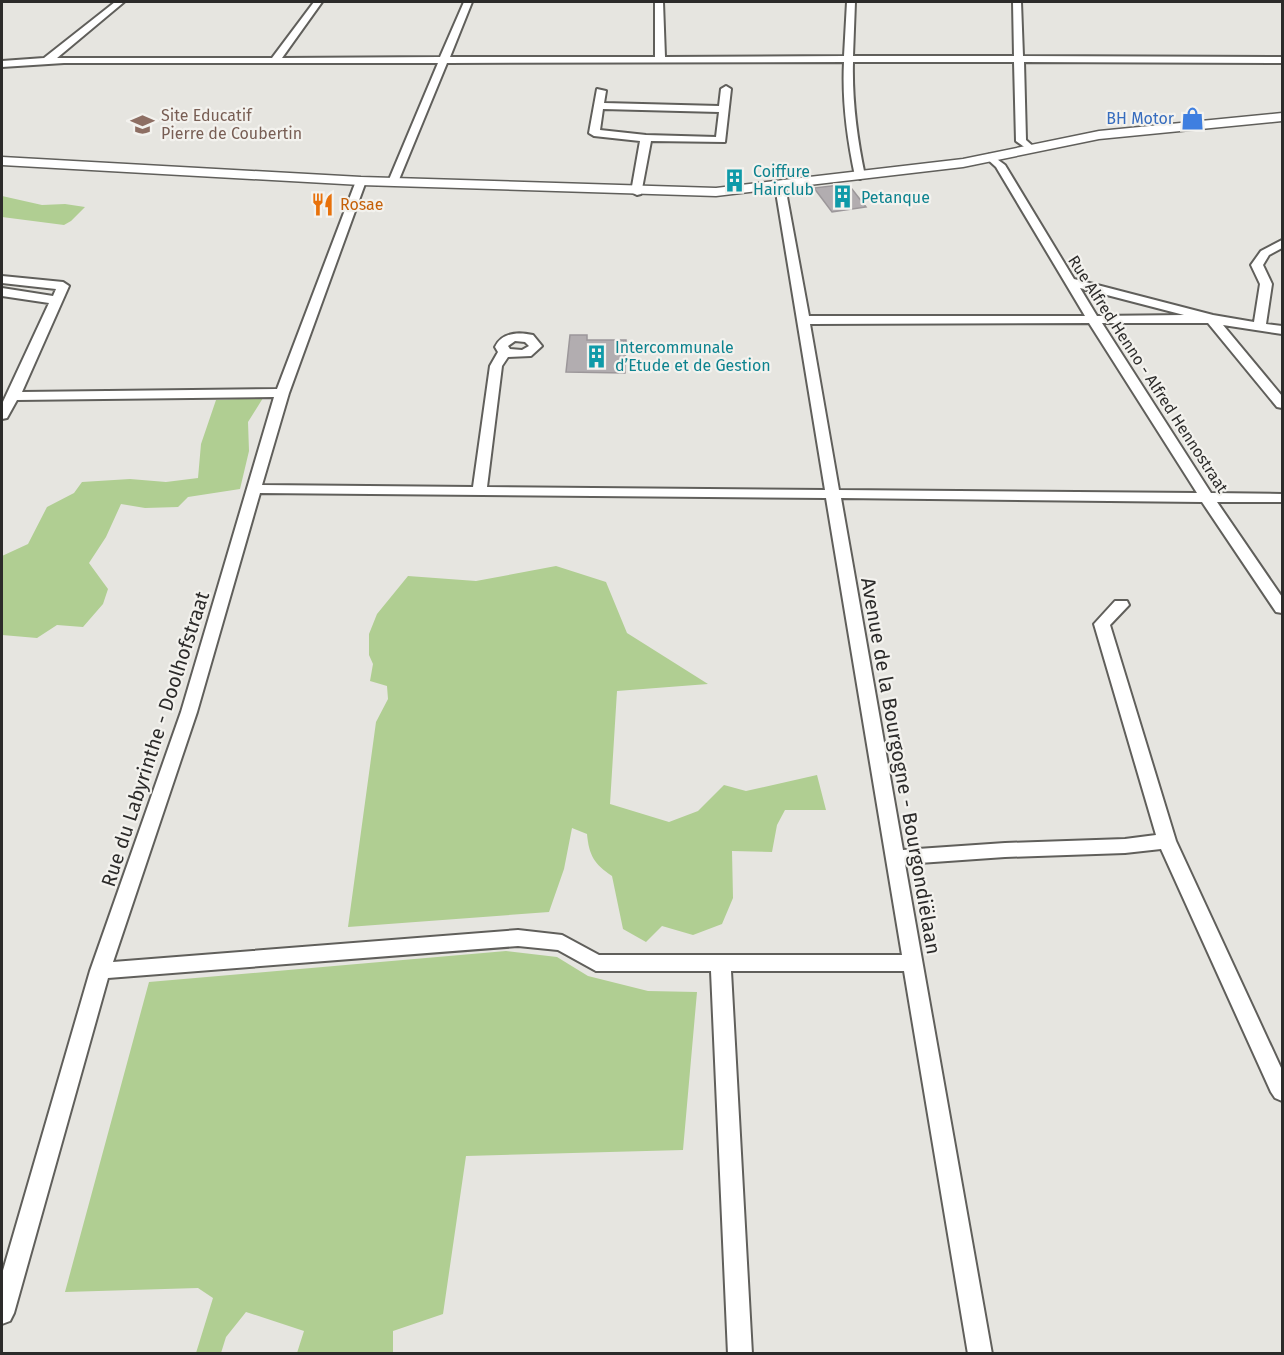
<svg xmlns="http://www.w3.org/2000/svg" width="1284" height="1355" font-family="'Fira Sans',sans-serif">
<style>
.green{fill:#b0ce92}
.building{fill:#b2adb0;stroke:#9c979a;stroke-width:1.5}
.lines{fill:none;stroke-linecap:round;stroke-linejoin:round}
.minor-casing{stroke:#605f5b;stroke-width:4}
.tertiary-casing{stroke:#605f5b;stroke-width:3}
.minor{fill:#fff;fill-rule:evenodd}
.tertiary{fill:#fff;fill-rule:evenodd}
.labels{text-anchor:middle;dominant-baseline:central;stroke-width:4.5;stroke-linejoin:round;paint-order:stroke}
.far-education-label{font-size:16px;fill:#785e54;stroke:#f3f2ee;text-anchor:start}
.far-shop-label{font-size:16px;fill:#366cbe;stroke:#f3f2ee;text-anchor:end}
.far-culture-label{font-size:16px;fill:#0d838f;stroke:#f3f2ee;text-anchor:start}
.far-food-label{font-size:16px;fill:#c56008;stroke:#f3f2ee;text-anchor:start}
.far-street-label{font-size:16px;fill:#2c2b2a;stroke:#f3f2ee}
.street-label{font-size:20px;fill:#2c2b2a;stroke:#f3f2ee}
</style>
<rect width="100%" height="100%" fill="#e6e5e0"/>
<path class="green" d="M2,196L42,205L65,204L85,207L71,221L64,225L2,217Z
M263,398L248,422L249,451L240,489L188,497L178,507L145,508L121,504L106,537L89,563L108,589L103,604L83,627L57,625L37,638L2,635V556L28,544L47,507L74,493L82,482L130,479L166,482L198,478L201,444L216,400Z
M556,566L606,582L627,633L708,684L617,691L610,804L669,822L698,811L724,785L746,791L817,775L826,810H785L777,825L772,852L732,851L733,898L722,924L693,935L662,926L646,942L623,929L612,876C594,864 589,855 587,834L572,828L564,869L549,912L348,927L376,722L388,699L387,686L370,681L373,664L369,655V634L377,614L408,576L476,581Z
M506,951L557,957L588,976L648,991L697,992L683,1150L466,1156L443,1314L393,1331V1353H297L304,1331L246,1312L226,1337L221,1353H196L213,1298L198,1288L65,1292L149,982Z"/>
<path class="building" d="M848,184L866,207L832,212L814,188Z
M570,335H587V340H626L625,373L566,372Z"/>
<g class="lines">
<defs>
<path id="minor" d="M115,2H124L57,58H272L314,2H322L282,58L440,57L464,2H472L450,57H655V2H663L665,57L844,56L847,2H855L853,56H1014L1013,2H1021L1023,56L1282,57V63L1024,62L1026,140L1035,148L1030,151L1016,141L1014,62H853C852,101 857,138 865,176L860,179L855,176C847,138 842,101 844,62L447,63L398,182L393,185L388,182L438,63H64L2,67V61L44,58Z
M726,86L731,89L725,142L651,141L641,194L637,195L631,192L640,141L594,136L589,133L597,89L606,91L604,103L719,106L721,89ZM603,109L719,112L716,137L646,135L600,130Z
M990,154L1005,165L1074,279L1213,315L1254,322L1260,284L1251,265L1261,251L1282,240V248L1269,255L1263,265L1272,284L1266,324L1282,326V334L1223,325L1282,396V408L1277,407L1208,323H1102L1211,493L1282,494V502H1217L1282,597V613L1276,612L1202,502L841,498L903,850L1005,843L1125,839L1156,835L1094,624L1115,601H1127L1129,605L1110,625L1176,841L1282,1070V1101L1275,1098L1271,1092L1161,849L1125,853L1005,857L905,864L992,1354H968L904,971H731L752,1354H728L711,971H596L558,950L518,946L108,978L14,1313L10,1321L2,1324V1274L90,971L181,712L274,397L17,400L7,418L2,419V404L49,303L2,296V288L53,296L56,289L2,283V276L63,282L69,286L22,392L277,389L356,181L357,179H365L366,181L289,393L262,485L473,487L490,366L498,352L495,347C502,332 519,332 533,335L542,346L531,356L508,357L502,366L487,487L825,490L775,186L780,183L785,186L809,316H1085L996,167L985,157ZM1080,288L1184,315L1097,316ZM1089,323L1197,493L839,490L810,324ZM515,341L525,342L529,346L522,350L510,349L508,346ZM260,493L826,498L902,955H599L562,935L518,930L113,962L197,712Z"/>
<path id="tertiary" d="M1282,113V121L1099,139L963,167L716,196L361,185L2,165V157L361,177L716,188L963,159L1099,131Z"/>
</defs>
<use href="#minor" class="minor-casing"/>
<use href="#tertiary" class="tertiary-casing"/>
<use href="#minor" class="minor"/>
<use href="#tertiary" class="tertiary"/>
</g>
<defs>
<symbol id="shop-bare" viewBox="-9 -9 18 18"><path d="M-5-2.5h2.3a2.7 3.5 0 0 1 5.4 0H5L5.5 6h-11ZM-1.5-2.5h3a1.5 2.3 0 0 0-3 0Z" fill="#3f7fe0" stroke="#f3f2ee" stroke-width="2.5" paint-order="stroke"/></symbol>
<symbol id="school-bare" viewBox="-9 -9 18 18"><path d="M0-5L7-2L0 1L-7-2ZM-4 1L0 2.5L4 1V4Q0 6-4 4Z" fill="#8d6e63" stroke="#f3f2ee" stroke-width="2.5" paint-order="stroke"/></symbol>
<symbol id="building-bare" viewBox="-9 -9 18 18"><path d="M-4-6H4V6H1V3H-1V6H-4ZM-2.5-4.3h1.7v1.8h-1.7ZM.8-4.3h1.7v1.8H.8ZM-2.5-1h1.7V.8h-1.7ZM.8-1h1.7V.8H.8Z" fill="#0f9aa8" stroke="#f3f2ee" stroke-width="2.5" paint-order="stroke"/></symbol>
<symbol id="restaurant-bare" viewBox="-9 -9 18 18"><path d="M-5-6h1v4h1v-4h1v4h1v-4h1v5L-1.5 .5V6h-2V.5L-5-1ZM5-6V6H3V1.5H1.5Q1.5-4 5-6Z" fill="#e8710a" stroke="#f3f2ee" stroke-width="2.5" paint-order="stroke"/></symbol>
</defs>
<g fill-rule="evenodd">
<use href="#shop-bare" x="1176" y="102" width="33" height="33"/>
<use href="#school-bare" x="126" y="108" width="33" height="33"/>
<use href="#building-bare" x="718" y="164" width="33" height="33"/>
<use href="#building-bare" x="826" y="180" width="33" height="33"/>
<use href="#restaurant-bare" x="306" y="188" width="33" height="33"/>
<use href="#building-bare" x="580" y="340" width="33" height="33"/>
</g>
<g class="labels">
<g class="far-education-label">
<text x="161" y="115">Site Educatif<tspan x="161" dy="18">Pierre de Coubertin</tspan></text>
</g>
<g class="far-shop-label">
<text x="1174" y="118">BH Motor</text>
</g>
<g class="far-culture-label">
<text x="753" y="171">Coiffure<tspan x="753" dy="18">Hairclub</tspan></text>
<text x="861" y="197">Petanque</text>
<text x="615" y="347">Intercommunale<tspan x="615" dy="18">d’Etude et de Gestion</tspan></text>
</g>
<g class="far-food-label">
<text x="340" y="204">Rosae</text>
</g>
<g class="far-street-label">
<text transform="translate(1148 374) rotate(57)">Rue Alfred Henno - Alfred Hennostraat</text>
</g>
<g class="street-label">
<text transform="translate(155 739) rotate(-72)">Rue du Labyrinthe - Doolhofstraat</text>
<text transform="translate(901 766) rotate(80)">Avenue de la Bourgogne - Bourgondiëlaan</text>
</g>
</g>
<rect width="1284" height="1355" fill="none" stroke="#2c2b2a" stroke-width="6"/>
</svg>
